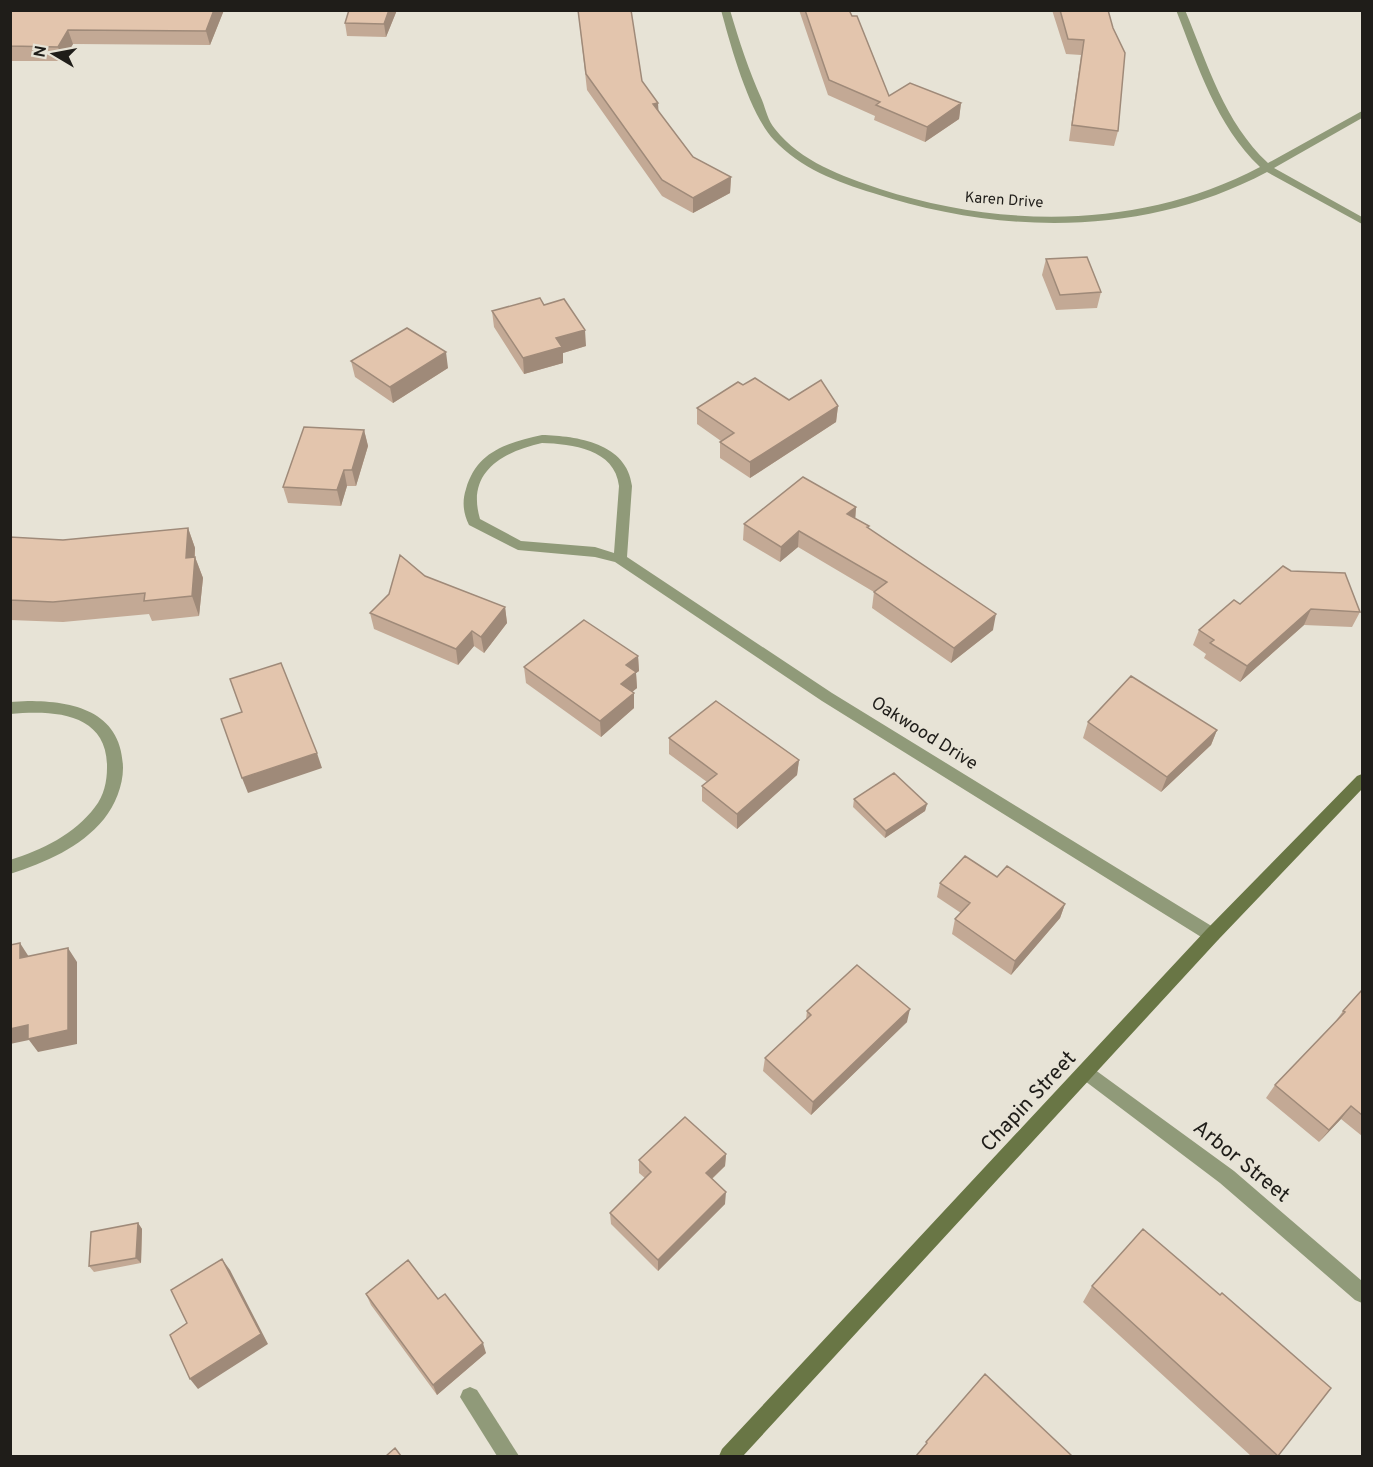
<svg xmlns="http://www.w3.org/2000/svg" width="1373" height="1467" font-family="Overpass,sans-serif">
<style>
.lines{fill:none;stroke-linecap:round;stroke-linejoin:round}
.lane{fill:#909a79;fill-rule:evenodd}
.street{fill:#909a79;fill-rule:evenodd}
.secondary{fill:#697645;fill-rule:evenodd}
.wall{fill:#c3a995}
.shaded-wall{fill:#9f8a79}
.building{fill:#e3c5ad;stroke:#9f8a79;stroke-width:1.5}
.labels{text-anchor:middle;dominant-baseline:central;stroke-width:4.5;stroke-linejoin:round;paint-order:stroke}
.far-street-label{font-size:15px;fill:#1f1d19;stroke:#e7e3d6}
.street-label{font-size:18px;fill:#1f1d19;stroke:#e7e3d6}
.near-street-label{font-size:21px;fill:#1f1d19;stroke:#e7e3d6}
</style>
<rect width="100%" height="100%" fill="#e7e3d6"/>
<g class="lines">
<path class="lane" d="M470,1387L477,1390L519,1456H497L460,1397L463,1390Z"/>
<path class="street" d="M721,10H730C739,41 749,71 762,100C766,110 768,121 775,129C801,162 842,176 880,189C1004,229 1143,229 1260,167C1216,125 1198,66 1176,10H1185C1208,65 1224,122 1268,163L1362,111V118L1274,168L1362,217V224L1267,172C1145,237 1001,235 873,193C837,182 800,168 774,140C749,113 731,47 721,10Z
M542,435C577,436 627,443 632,486L627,557L832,693L1218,930L1220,935L1218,940L1212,942L1206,940L822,701L615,562L595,557L518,550L469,525C463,513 462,501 466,489C477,451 507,443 542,435ZM542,443C572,444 615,449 619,486L614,553L595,547L521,541L480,519C466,472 502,452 542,443Z
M28,701C75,701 122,712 123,768C123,786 115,805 104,819C80,848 46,862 10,874V860C42,850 75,834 95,807C104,796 107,781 107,768C108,712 53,710 10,714V702Z
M1087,1064L1234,1171L1362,1281V1303L1355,1300L1220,1183L1081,1078L1078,1072L1081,1066Z"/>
<path class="secondary" d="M1362,774V789L1218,940L743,1456H719L722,1449L1206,930L1357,776Z"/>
</g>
<path class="wall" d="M10,10H224L210,45L73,44L63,61H10Z
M349,10H397L386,37L347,36L345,23Z
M578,10L642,81L658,111L693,157L731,177L730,193L693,213L662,196L587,90Z
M799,10H849L889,96L961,103L959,119L925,142L874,120L875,116L828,95Z
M1052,10H1108L1118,131L1114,146L1069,141L1081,55L1066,54Z
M1046,259L1101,292L1097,308L1056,310L1042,275Z
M544,305L586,346L563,353V363L524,374L494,327L492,311Z
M351,361L448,368L393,403L355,377Z
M743,385L789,400L838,406L836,422L750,478L720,458V442L721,441L697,424V408Z
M364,430L368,446L356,486H347L341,506L288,503L283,487Z
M856,507L855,518L869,526L868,528L993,630L951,663L872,608L874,592L798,547L780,562L743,540L744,524Z
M188,528L195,548V557L203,578L199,616L152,621L149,614L63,622L10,620V537L63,540Z
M425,576L505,607L507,623L484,653L474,646L458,665L374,629L370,613Z
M1240,604L1360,612L1352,627L1304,625L1240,682L1204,658L1206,654L1193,645L1199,630Z
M638,656L639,671L636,673L637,688L632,692L634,693V708L601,737L526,683L524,667Z
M1088,722L1217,730L1211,745L1161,792L1083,738Z
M669,738L799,760L797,775L737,829L702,801V786L707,782L669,754Z
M854,799L927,804L925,811L885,838L853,807Z
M997,877L1065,904L1060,918L1011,975L952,934L955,919L961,913L937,897L940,883Z
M1362,990V1136L1341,1119L1319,1142L1266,1098L1275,1085L1335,1022L1343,1011Z
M807,1011L907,1022L811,1115L763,1071L765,1058L806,1020Z
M726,1154L725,1166L712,1179L725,1204L658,1271L611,1224L610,1213L645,1178L639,1173V1160Z
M138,1223L142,1229L141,1263L94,1272L89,1266Z
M1092,1286L1220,1295L1331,1388L1277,1456H1251L1083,1302Z
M366,1294L438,1299L486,1353L437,1395L371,1305Z"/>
<path class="shaded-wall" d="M214,10H224L210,45L206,31Z
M389,10H397L386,37L384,24Z
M68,30L73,44L63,61L58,47Z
M658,103L659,118L653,104Z
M961,103L959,119L925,142L927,127Z
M731,177L730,193L693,213V198Z
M585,330L586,346L563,353V363L524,374L523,358L556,338Z
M446,352L448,368L393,403L390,387Z
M838,406L836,422L750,478V462Z
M364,430L368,446L356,486L352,470Z
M344,470L347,486L341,506L337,490Z
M856,507L855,523L847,514Z
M188,528L195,548L193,579L186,558Z
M799,531L798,547L780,562L781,547Z
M195,557L203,578L199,616L192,596Z
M505,607L507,623L484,653L481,637Z
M1311,609L1304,625L1240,682L1247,666Z
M996,614L993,630L951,663L954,648Z
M472,631L474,646L458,665L456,649Z
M638,656L639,671L636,673L637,688L622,700L621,684L626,665Z
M634,693V708L601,737L600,721Z
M1217,730L1211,745L1161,792L1167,777Z
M317,753L322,768L248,793L242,778Z
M799,760L797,775L737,829V814Z
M927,804L925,811L885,838L886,831Z
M1065,904L1060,918L1011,975L1015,961Z
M20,943L29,957L20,958Z
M68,948L77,962V1044L38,1052L29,1040L10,1044V1029Z
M910,1009L907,1022L811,1115L813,1102Z
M1351,1106L1341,1119L1319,1142L1329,1130Z
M726,1154L725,1166L705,1185L706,1173Z
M726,1192L725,1204L658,1271V1260Z
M138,1223L142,1229L141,1263L136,1258Z
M222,1259L230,1270L268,1344L198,1389L190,1379Z
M483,1343L486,1353L437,1395L433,1385Z"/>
<path class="building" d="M10,10H214L206,31L68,30L58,47L10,46Z
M349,10H389L384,24L345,23Z
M578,10H631L642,81L658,103L653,104L693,157L731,177L693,198L662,180L586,74Z
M805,10H849L852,16H857L889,96L910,83L961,103L927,127L876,105L880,102L829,80Z
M1060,10H1108L1113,28L1125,53L1118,131L1072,125L1084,40L1068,39Z
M1087,257L1101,292L1060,295L1046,259Z
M540,298L544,305L564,299L585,330L556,338L562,347L523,358L492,311Z
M407,328L446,352L390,387L351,361Z
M755,378L789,400L821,380L838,406L750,462L720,442L734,433L697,408L738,382L743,385Z
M304,427L364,430L352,470H344L337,490L283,487Z
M803,477L856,507L847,514L869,526L867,527L996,614L954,648L874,592L887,582L799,531L781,547L744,524Z
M188,528L186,558L195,557L192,596L144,601L145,593L53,602L10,600V537L63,540Z
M400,555L425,576L505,607L481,637L472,631L456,649L370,613L389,594Z
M1283,566L1291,571L1345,573L1360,612L1311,609L1247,666L1210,643L1214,640L1199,630L1234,600L1240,604Z
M584,620L638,656L626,665L636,672L621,684L634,693L600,721L524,667Z
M281,663L317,753L242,778L221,719L242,712L230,679Z
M1131,676L1217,730L1167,777L1088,722Z
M716,701L799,760L737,814L702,786L717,774L669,738Z
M894,773L927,804L886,831L854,799Z
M965,856L997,877L1007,866L1065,904L1015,961L955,919L970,903L940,883Z
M20,943V958L68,948V1030L28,1039V1025L10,1029V945Z
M857,965L910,1009L813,1102L765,1058L811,1015L807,1011Z
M1362,990V1115L1351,1106L1329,1130L1275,1085L1345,1012L1343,1011Z
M685,1117L726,1154L706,1173L726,1192L658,1260L610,1213L651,1172L639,1160Z
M138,1223L136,1258L89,1266L91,1232Z
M1143,1229L1220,1295L1222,1293L1331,1388L1278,1456L1092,1286Z
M222,1259L261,1334L190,1379L170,1335L187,1323L171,1290Z
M408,1260L438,1299L445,1294L483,1343L433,1385L366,1294Z
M985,1374L1072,1456H916L927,1443L926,1442Z
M395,1448L401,1456H386Z"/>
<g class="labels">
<g class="far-street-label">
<text transform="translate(1004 201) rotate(4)">Karen Drive</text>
</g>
<g class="street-label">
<text transform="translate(924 734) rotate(32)">Oakwood Drive</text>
</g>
<g class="near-street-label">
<text transform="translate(1029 1102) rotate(-47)">Chapin Street</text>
<text transform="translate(1241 1162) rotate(39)">Arbor Street</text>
</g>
</g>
<rect width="1373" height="1467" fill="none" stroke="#1f1d19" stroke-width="24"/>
<g transform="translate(54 54) rotate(280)" stroke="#e7e3d6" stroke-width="4.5" paint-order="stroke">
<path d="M0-4.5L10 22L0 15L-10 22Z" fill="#1f1d19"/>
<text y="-9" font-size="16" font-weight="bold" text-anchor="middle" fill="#1f1d19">N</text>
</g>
</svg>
